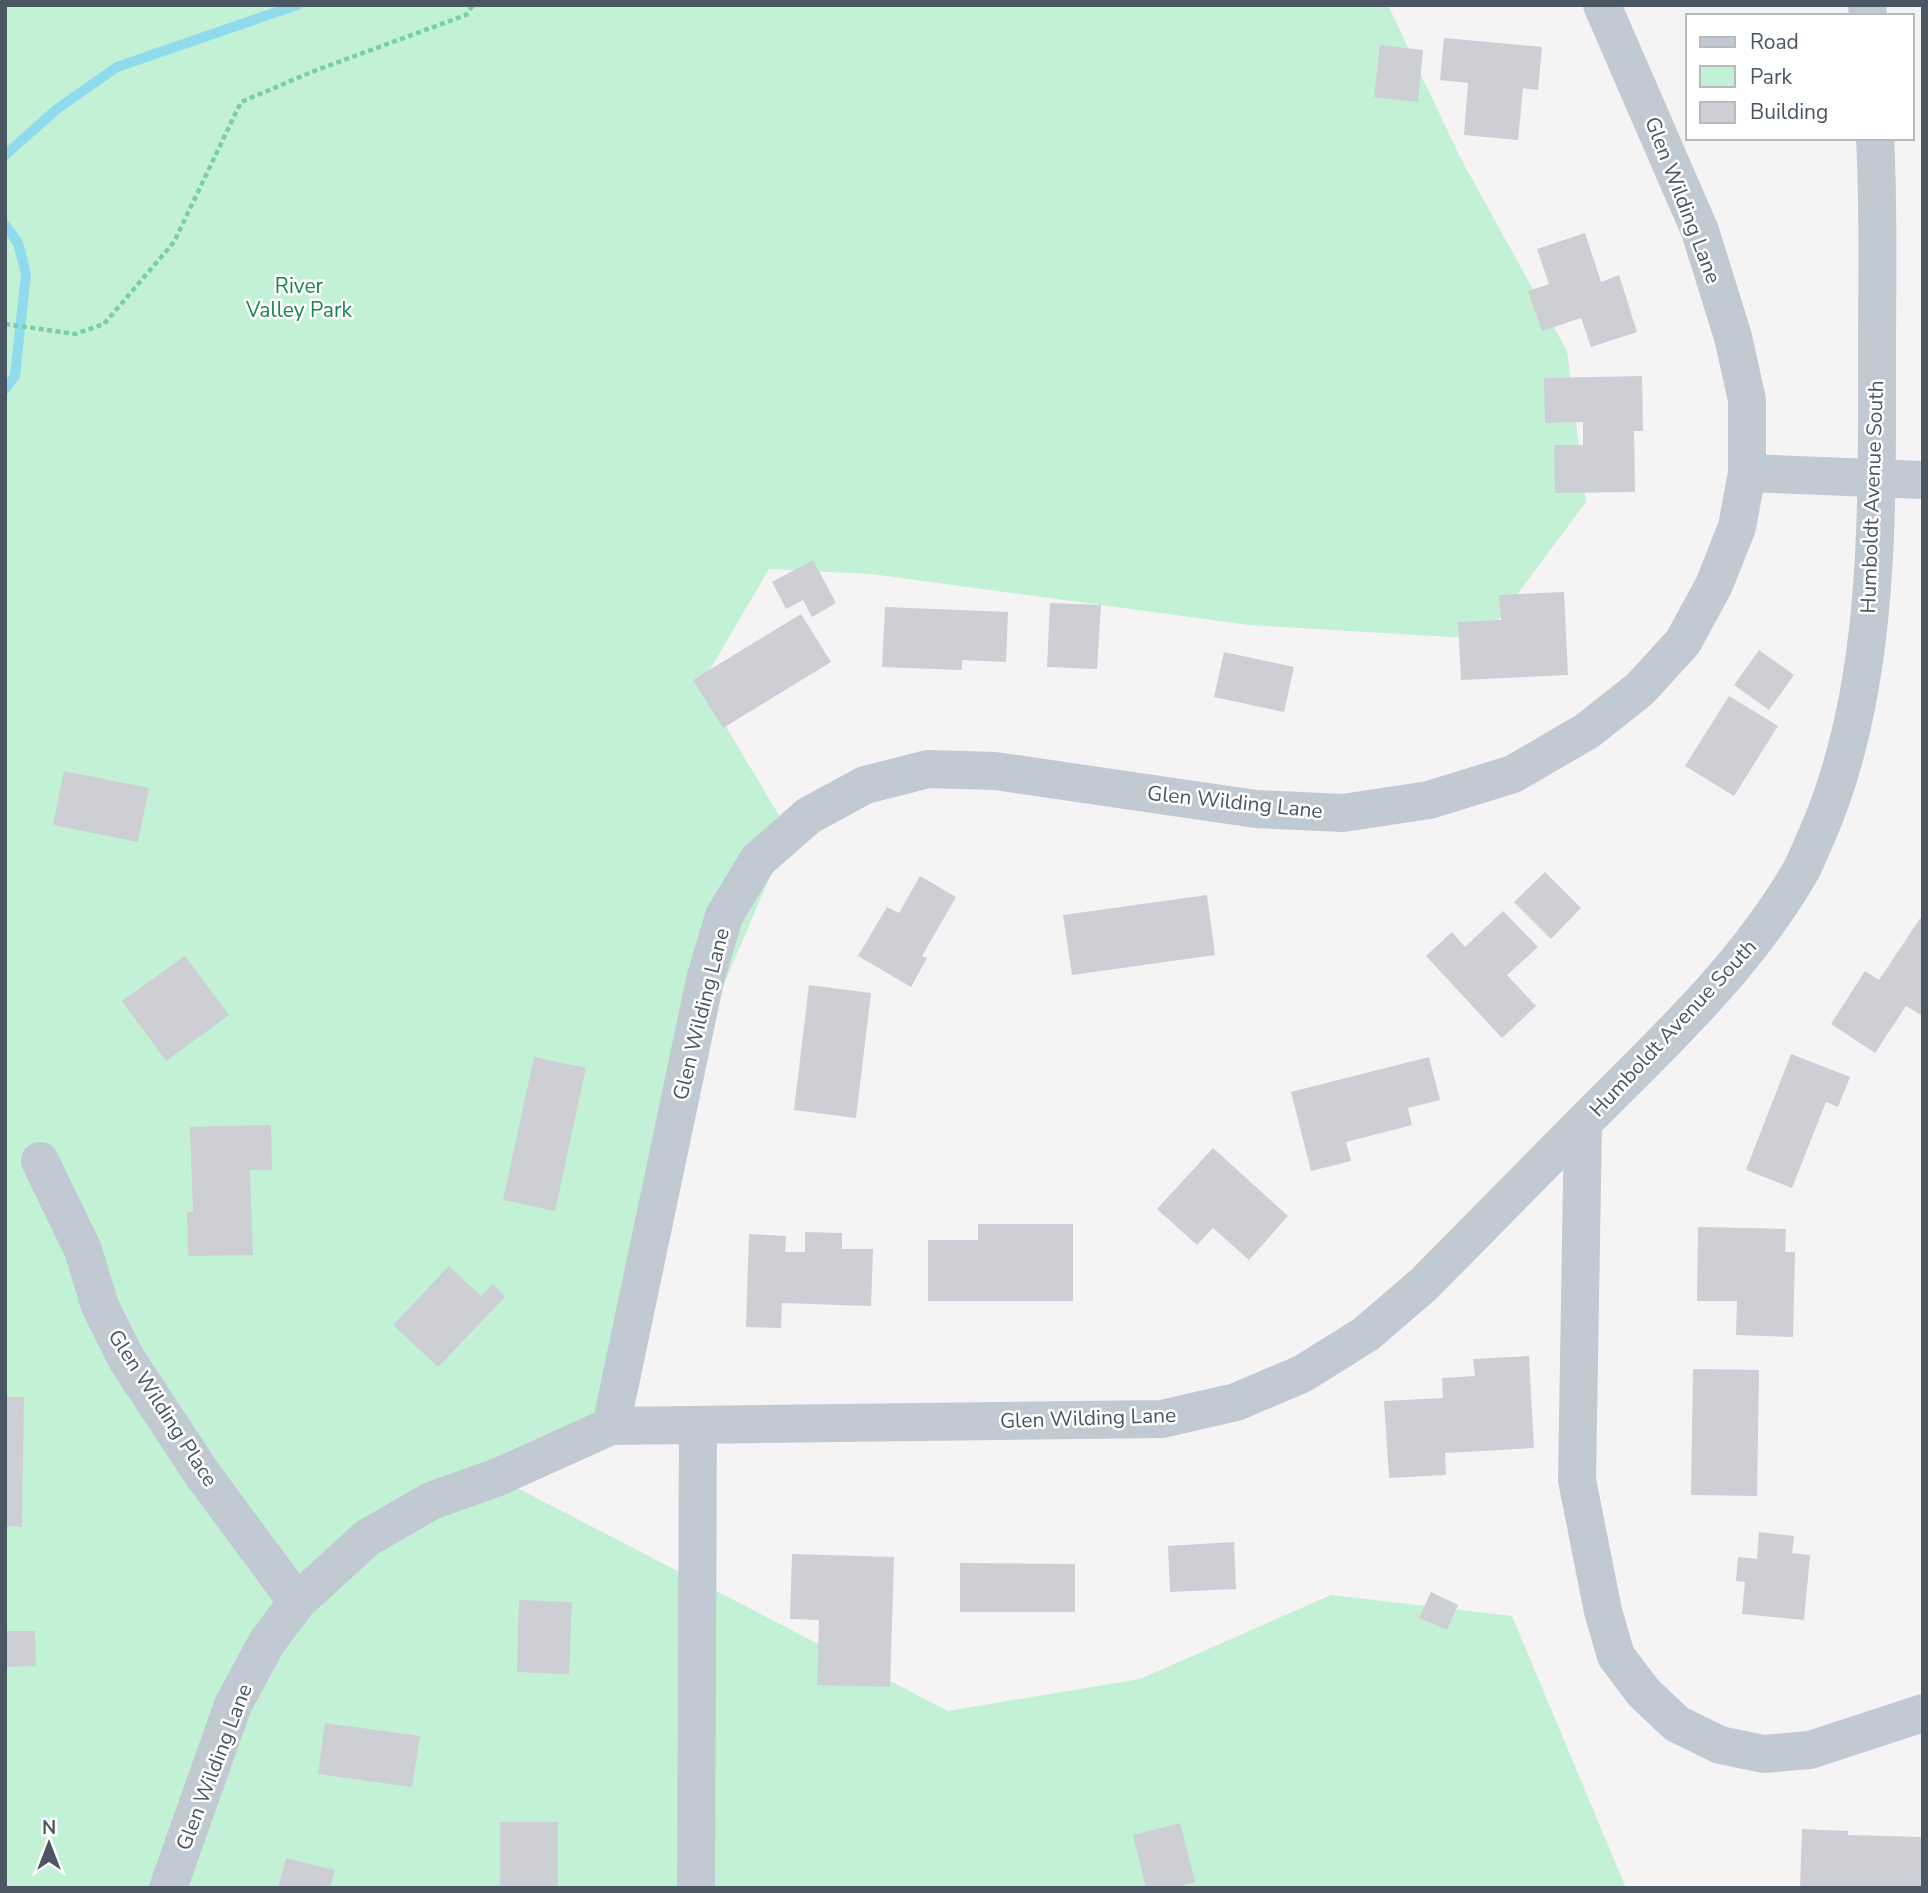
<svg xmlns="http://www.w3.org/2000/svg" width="1928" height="1893" font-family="'Nunito Sans',sans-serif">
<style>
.green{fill:#c3f1d5}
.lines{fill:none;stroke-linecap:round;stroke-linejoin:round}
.stream{stroke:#90daee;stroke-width:10}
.building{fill:#cdcfd5}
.path{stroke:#7ad0a6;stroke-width:4.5;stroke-dasharray:5 3.5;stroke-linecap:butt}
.minor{stroke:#c1cad2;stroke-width:38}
.labels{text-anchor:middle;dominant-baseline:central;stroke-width:5;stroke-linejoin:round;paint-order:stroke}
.street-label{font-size:21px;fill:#4a5661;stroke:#fff}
.park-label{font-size:21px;fill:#17864f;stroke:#fff}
</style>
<rect width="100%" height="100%" fill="#f5f3f3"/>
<path class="green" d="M5,5H1388L1460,157L1567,351L1586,502L1484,639L1249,625L871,574L769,569L701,685L789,832L684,1078L611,1426L498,1478L948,1711L1140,1679L1331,1595L1512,1616L1626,1888H5Z"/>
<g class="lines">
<path class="stream" d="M5,155L57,109L117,67L297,5
M5,225L18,243L26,274L15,376L5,389"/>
</g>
<path class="building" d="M1444,38L1542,47L1538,90L1523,88L1518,140L1464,135L1468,83L1440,80Z
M1380,45L1423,50L1418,102L1374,97Z
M1585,233L1601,282L1619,275L1637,332L1591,347L1581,318L1542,331L1528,291L1549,284L1537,249Z
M1642,376L1643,431H1634L1635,492L1555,493L1554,445H1583V422L1545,423L1544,378Z
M813,560L836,603L812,617L803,600L786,609L772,582Z
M1564,592L1568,675L1461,680L1458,622L1501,620L1499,595Z
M1050,603L1101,605L1097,669L1047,667Z
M885,607L1008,612L1006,662L962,660V670L882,667Z
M801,614L831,662L723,728L693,680Z
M1759,650L1794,675L1769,710L1734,685Z
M1224,652L1294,667L1284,712L1214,697Z
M1729,696L1778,726L1734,796L1685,766Z
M64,771L149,788L138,842L53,825Z
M1545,872L1581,908L1551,939L1514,902Z
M920,876L956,897L922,956L927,958L911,987L858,956L887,907L899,913Z
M1207,895L1215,955L1072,975L1063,915Z
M1503,911L1538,947L1507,975L1536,1006L1502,1038L1426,956L1452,932L1465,947Z
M1923,914V1016L1906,1006L1875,1053L1831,1024L1865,971L1879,980Z
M185,956L229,1015L166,1061L122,1001Z
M809,985L871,993L856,1118L794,1110Z
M1791,1054L1850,1077L1838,1107L1826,1102L1792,1188L1746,1170Z
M534,1057L586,1068L555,1211L503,1200Z
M1429,1057L1440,1100L1408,1108L1412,1125L1346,1142L1351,1161L1311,1171L1291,1092Z
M271,1125L272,1170H250L253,1255L188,1256L187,1212H193L190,1127Z
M1213,1148L1288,1216L1249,1260L1213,1228L1197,1245L1157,1209Z
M978,1224H1073V1301H928V1240H978Z
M1698,1227L1786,1229L1785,1252H1795L1793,1337L1736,1335L1737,1301H1697Z
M805,1232L842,1233V1249H873L871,1306L782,1303L781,1328L746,1327L749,1234L786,1236L785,1252H805Z
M449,1266L481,1296L493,1284L505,1297L438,1367L393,1325Z
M1529,1356L1534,1448L1445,1453L1446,1475L1389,1478L1384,1401L1443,1398L1442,1378L1475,1376L1473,1359Z
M1693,1369L1759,1370L1757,1496L1691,1495Z
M5,1397H24L22,1527L5,1526Z
M1759,1532L1794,1536L1792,1553L1810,1555L1804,1620L1742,1614L1745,1582L1736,1581L1738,1557L1757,1559Z
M1234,1542L1236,1589L1170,1592L1168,1546Z
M792,1554L894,1557L890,1687L817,1685L819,1620L790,1619Z
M960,1563L1075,1564V1612H960Z
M1431,1592L1458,1605L1447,1630L1419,1618Z
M519,1600L572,1602L569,1674L517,1672Z
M5,1631H35L36,1666L5,1667Z
M325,1723L420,1736L412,1787L318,1774Z
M500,1822H558V1888H500Z
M1180,1823L1195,1882L1173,1888H1146L1133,1835Z
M1802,1829L1848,1831V1835L1923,1837V1888H1800Z
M286,1858L335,1870L330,1888H278Z"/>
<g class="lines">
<path class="path" d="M5,324L75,334L104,324L174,242L241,102L314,71L466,15L473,5"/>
<path class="minor" d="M1867,5L1868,16
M1875,138C1879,210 1877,283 1877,355C1877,512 1881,689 1817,835C1811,848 1806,862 1799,874C1742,971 1661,1044 1583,1123L1577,1480L1603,1611L1616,1656L1644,1693L1677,1724L1720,1745L1764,1754L1810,1750L1923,1713
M1747,473L1923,480
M40,1161L83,1250L100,1306L127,1360L203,1475L297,1602
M611,1426L1162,1419L1236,1402L1302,1374L1366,1334L1423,1285L1583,1123
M168,1888L233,1705L267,1642L297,1602L367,1538L431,1501L498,1477L611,1426L705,980L724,916L758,860L808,816L865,785L928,769L995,771L1256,809L1343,813L1429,800L1513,774L1587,731L1640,689L1683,642L1714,585L1737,527L1747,473V400L1733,337L1700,231L1602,5
M696,1888L698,1426"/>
</g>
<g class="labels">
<g class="street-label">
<text transform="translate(1683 200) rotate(69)">Glen Wilding Lane</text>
<text transform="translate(1872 497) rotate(-88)">Humboldt Avenue South</text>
<text transform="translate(1235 802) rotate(6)">Glen Wilding Lane</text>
<text transform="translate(701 1014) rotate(-76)">Glen Wilding Lane</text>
<text transform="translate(1673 1028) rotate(-47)">Humboldt Avenue South</text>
<text transform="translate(163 1408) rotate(57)">Glen Wilding Place</text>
<text transform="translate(1088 1418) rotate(-2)">Glen Wilding Lane</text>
<text transform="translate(214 1767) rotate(-69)">Glen Wilding Lane</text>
</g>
<g class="park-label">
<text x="299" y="286">River<tspan x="299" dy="24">Valley Park</tspan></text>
</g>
</g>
<rect width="1928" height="1893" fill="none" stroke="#4a5661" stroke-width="14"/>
<rect x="1686" y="14" width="228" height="126" fill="#ffffff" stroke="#b7bbc0" stroke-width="2"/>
<rect x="1700" y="37" width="35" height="10" fill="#c1cad2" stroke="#b7bbc0" stroke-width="2"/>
<text x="1750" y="49" font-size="21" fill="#4a5661">Road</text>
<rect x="1700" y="66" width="35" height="21" fill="#c3f1d5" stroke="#b7bbc0" stroke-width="2"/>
<text x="1750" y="84" font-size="21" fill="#4a5661">Park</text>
<rect x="1700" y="102" width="35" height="21" fill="#cdcfd5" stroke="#b7bbc0" stroke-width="2"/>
<text x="1750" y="119" font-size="21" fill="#4a5661">Building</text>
<g transform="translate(49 1844)" stroke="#ffffff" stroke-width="5" paint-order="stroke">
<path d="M0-5L12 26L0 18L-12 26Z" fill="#4a5661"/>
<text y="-10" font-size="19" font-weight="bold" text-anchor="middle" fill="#4a5661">N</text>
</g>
</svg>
